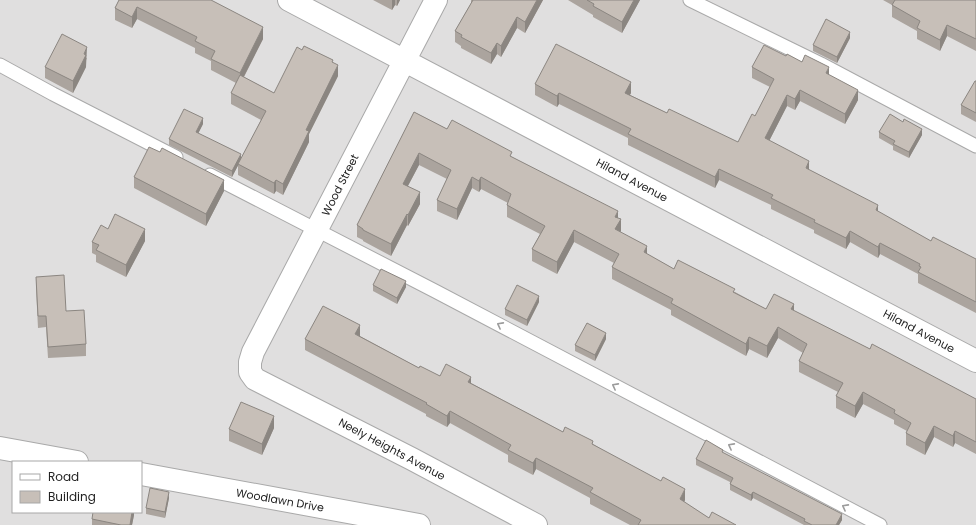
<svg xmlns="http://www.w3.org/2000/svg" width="976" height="525" font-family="Poppins,sans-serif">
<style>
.residential{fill:#e0dfdf;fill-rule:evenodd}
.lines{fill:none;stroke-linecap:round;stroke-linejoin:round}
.lane-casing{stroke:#a9a9a9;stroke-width:15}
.street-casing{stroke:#a9a9a9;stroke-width:24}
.lane{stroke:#fff;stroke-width:13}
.street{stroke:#fff;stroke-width:22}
.wall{fill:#aba49e}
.shaded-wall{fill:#8b8681}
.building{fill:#c7bfb8;stroke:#8b8681}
.oneway{stroke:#9c9c9c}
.labels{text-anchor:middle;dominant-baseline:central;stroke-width:4;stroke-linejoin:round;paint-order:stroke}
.street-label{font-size:11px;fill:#222;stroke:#fff}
</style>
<rect width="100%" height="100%" fill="#f2efe9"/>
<path class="residential" d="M0,0H976V525H0ZM13,462H141V512H13Z"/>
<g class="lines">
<defs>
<path id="lane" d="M690,0L821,64L976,146
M0,65L53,94L176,157
M210,175L435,291L880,525"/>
<path id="street" d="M289,0L976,361
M436,0L253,352L250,362V372L255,379L412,459L536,525
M0,448L77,462
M141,474L419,525"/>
</defs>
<use href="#lane" class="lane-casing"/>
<use href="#street" class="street-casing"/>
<use href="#lane" class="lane"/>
<use href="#street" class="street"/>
</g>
<path class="wall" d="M119,0L263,39L244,77L274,93L333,62L338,76L309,134V142L283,195L276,191L274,194L238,175V165L232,177L169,145V139L203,124L198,133L241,159L261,120L231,104V93L236,83L211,70V61L195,53V48L137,19L132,28L115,20V8Z
M373,0H400L397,6L395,5L392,10Z
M471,0H543L525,33L517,28L501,57L497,54L491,64L461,48V46L455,42V31L471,3Z
M568,0H640L622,33L593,17V15Z
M883,0H976V51L947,36L940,51L917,39V31L892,17V5Z
M850,38L837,63L813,51V45Z
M786,56L829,75L858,100L845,124L800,101L795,110L787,106L769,141L809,170L878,212L931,241L976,259V313L918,283V274L880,254L878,258L850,242L846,249L814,233V230L771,209V205L719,180L715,188L628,145V138L559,104L557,107L535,95V84L631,93L630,95L667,113L738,142L755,116L770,87L752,78V67Z
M87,58L86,60V67L73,93L45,78V67Z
M976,81V122L961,114V105Z
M414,112L447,129L512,157L618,218L621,231L620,232L647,254L674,269L735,292L766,309L794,311L870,349L976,399V454L955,443L953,447L934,437L925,455L906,445V433L907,431L894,424V420L863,404L855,418L836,408V396L838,392L799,372V361L803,353L778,338L767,358L749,349L746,356L671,315V310L612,279V267L614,263L574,242L557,274L532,261V249L540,234L507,217V205L508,203L481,189L479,192L472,188L457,220L437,211V200L447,179L419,165L408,186L420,204L408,226L407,225L391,256L363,241V240L357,237V225Z
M879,132L922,135L909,158L893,150V146L879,138Z
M134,177L224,191L206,226L134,188Z
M108,229L145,241L126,277L96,262V255L92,253V242Z
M36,277L66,311L86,344V356L48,358L46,327L38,328L36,288Z
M373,285L406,287L397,304L373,291Z
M539,302L527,326L505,315V309Z
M360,336L419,368L440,376L471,383L563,432L593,444L685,500L684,502L709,518L736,525H630L590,504V498L536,469L533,475L508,462V455L450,423L447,427L426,416V414L305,350V339Z
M606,339L595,361L575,351V345Z
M274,428L262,455L229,441V429Z
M723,453L842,520L839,525H804L753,498L751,501L730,490V482L696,465V459Z
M169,498L165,518L146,514V508Z
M134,512V515L132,525H92V519Z"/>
<path class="shaded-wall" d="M392,0H395V5L392,10Z
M397,0H400L397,6Z
M537,0H543L525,33V22Z
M634,0H640L622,33V22Z
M137,7V19L132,28V17Z
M517,17V28L501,57V46Z
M947,25V36L940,51V40Z
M263,27V39L240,84V73Z
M850,32V38L837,63V57Z
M497,43V54L491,64V53Z
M87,47L86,67L73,93V81Z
M338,65V76L309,134V142L283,195V184L306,130Z
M829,67V77L826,73Z
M631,82V93L625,103V93Z
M800,90V101L795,110V99Z
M858,90V100L845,124V114Z
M559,93V104L557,107V96Z
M787,95V106L765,149V138Z
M203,118V124L196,138V132Z
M922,129V135L909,158V152Z
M419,153V165L403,195V184Z
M241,154V160L232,177V171Z
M809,161V172L806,168Z
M719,169V180L715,188V177Z
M472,177V188L457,220V209Z
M481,177V189L479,192V181Z
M224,180V191L206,226V214Z
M276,180V191L274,194V183Z
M420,192V204L408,226V215Z
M878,205V216L876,210Z
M618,211V223L615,217Z
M407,214V225L391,256V244Z
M621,219V231L615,241V229Z
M145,229V241L126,277V265Z
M574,230V242L557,274V262Z
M850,231V242L846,249V238Z
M880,243V254L878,258V247Z
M647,246V257L644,252Z
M406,281V287L397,304V298Z
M539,296V302L527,326V320Z
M794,304V315L791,309Z
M360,325V337L355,334Z
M778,327V338L767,358V346Z
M606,333V339L595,361V355Z
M749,337V349L746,356V344Z
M471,377V389L468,382Z
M863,392V404L855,418V406Z
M450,411V423L447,427V416Z
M274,416V428L262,455V444Z
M934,426V437L925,455V443Z
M955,431V443L953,447V436Z
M536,458V469L533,475V463Z
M685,489V500L680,511V499Z
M169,492V498L165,518V512Z
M753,492V498L751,501V495Z
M132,512H134V515L132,525H130Z
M842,514V520L839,525H836Z"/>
<path class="building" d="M119,0H211L263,27L240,73L211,59L215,51L195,41L197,37L137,7L132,17L115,8Z
M473,0H537L525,22L517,17L501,46L497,43L491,53L461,37L462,35L455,31Z
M587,0H634L622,22L593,6L594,4Z
M895,0H976V39L947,25L940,40L917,28L920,21L892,5Z
M826,19L850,32L837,57L813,45Z
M62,34L87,47L84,54L86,55L73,81L45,67Z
M556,44L631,82L625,93L667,113L669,109L738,142L752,114L755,116L774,79L752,67L764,45L786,56L787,54L802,62L805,55L829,67L826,73L858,90L845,114L800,90L795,99L787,95L765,138L809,161L806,168L878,205L876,210L931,241L933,237L976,259V302L918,272L921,267L919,266L920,264L880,243L878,247L850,231L846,238L814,222L815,220L771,198L773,195L719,169L715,177L628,134L631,129L559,93L557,96L535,84Z
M304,46L333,60L332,62L338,65L306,130L309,131L283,184L276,180L274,183L238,164L266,111L231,93L240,75L274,93L297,47L302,50Z
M975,81H976V113L961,105Z
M184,109L203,118L196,132L241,154L232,171L169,139Z
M414,112L447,129L452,120L512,152L510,156L618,211L615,217L621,219L615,229L647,246L644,252L674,269L678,260L735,289L733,292L766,309L774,294L794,304L791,309L870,349L872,344L976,399V442L955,431L953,436L934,426L925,443L906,433L911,423L894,413L895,410L863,392L855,406L836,396L843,383L799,361L807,344L778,327L767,346L749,337L746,344L671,303L673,299L612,267L619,254L574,230L557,262L532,249L545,226L507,205L511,194L481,177L479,181L472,177L457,209L437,200L451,170L419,153L403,184L420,192L408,215L407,214L391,244L363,230V229L357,225Z
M890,114L903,122L904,119L922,129L909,152L893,144L895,141L879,132Z
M149,147L160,152L162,148L224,180L206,214L134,177Z
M115,214L145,229L126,265L96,250L99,245L92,242L101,225L108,229Z
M381,269L406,281L397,298L373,285Z
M64,275L66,311L84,310L86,344L48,347L46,316H38L36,277Z
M517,285L539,296L527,320L505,309Z
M323,306L360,325L355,334L419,368L420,366L440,376L446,364L471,377L468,382L529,414L563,432L565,427L593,441L592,444L661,481L663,477L685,489L680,499L709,518L712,512L736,525H638L641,520L590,492L593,488L536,458L533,463L508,450L511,445L450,411L447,416L426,404L427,403L305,339Z
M587,323L606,333L595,355L575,345Z
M241,402L274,416L262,444L229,429Z
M706,440L723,450L722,452L842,514L836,525H812L804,521L805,519L753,492L751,495L730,484L733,478L696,459Z
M150,488L169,492L165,512L146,508Z
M93,512H132L130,525H121L92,519Z"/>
<defs><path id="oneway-chevron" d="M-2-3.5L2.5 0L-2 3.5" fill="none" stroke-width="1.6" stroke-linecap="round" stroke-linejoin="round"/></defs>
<g class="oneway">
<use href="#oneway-chevron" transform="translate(500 325) rotate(-152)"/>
<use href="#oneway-chevron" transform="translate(615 386) rotate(-152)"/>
<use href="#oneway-chevron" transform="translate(731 446) rotate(-152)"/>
<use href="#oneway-chevron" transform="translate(845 507) rotate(-152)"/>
</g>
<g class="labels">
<g class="street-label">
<text transform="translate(632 180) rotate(28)">Hiland Avenue</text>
<text transform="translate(340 185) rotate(-63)">Wood Street</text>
<text transform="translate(919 331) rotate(28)">Hiland Avenue</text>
<text transform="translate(392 449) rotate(28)">Neely Heights Avenue</text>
<text transform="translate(280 500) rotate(10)">Woodlawn Drive</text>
</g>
</g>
<rect x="12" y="461" width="130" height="52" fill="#ffffff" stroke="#a7a7a7"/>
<rect x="20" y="474" width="20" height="6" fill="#ffffff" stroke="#a7a7a7"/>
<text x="48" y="481" font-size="12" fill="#222222">Road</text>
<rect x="20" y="491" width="20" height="12" fill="#c7bfb8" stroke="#a7a7a7"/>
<text x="48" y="501" font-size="12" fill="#222222">Building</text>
</svg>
